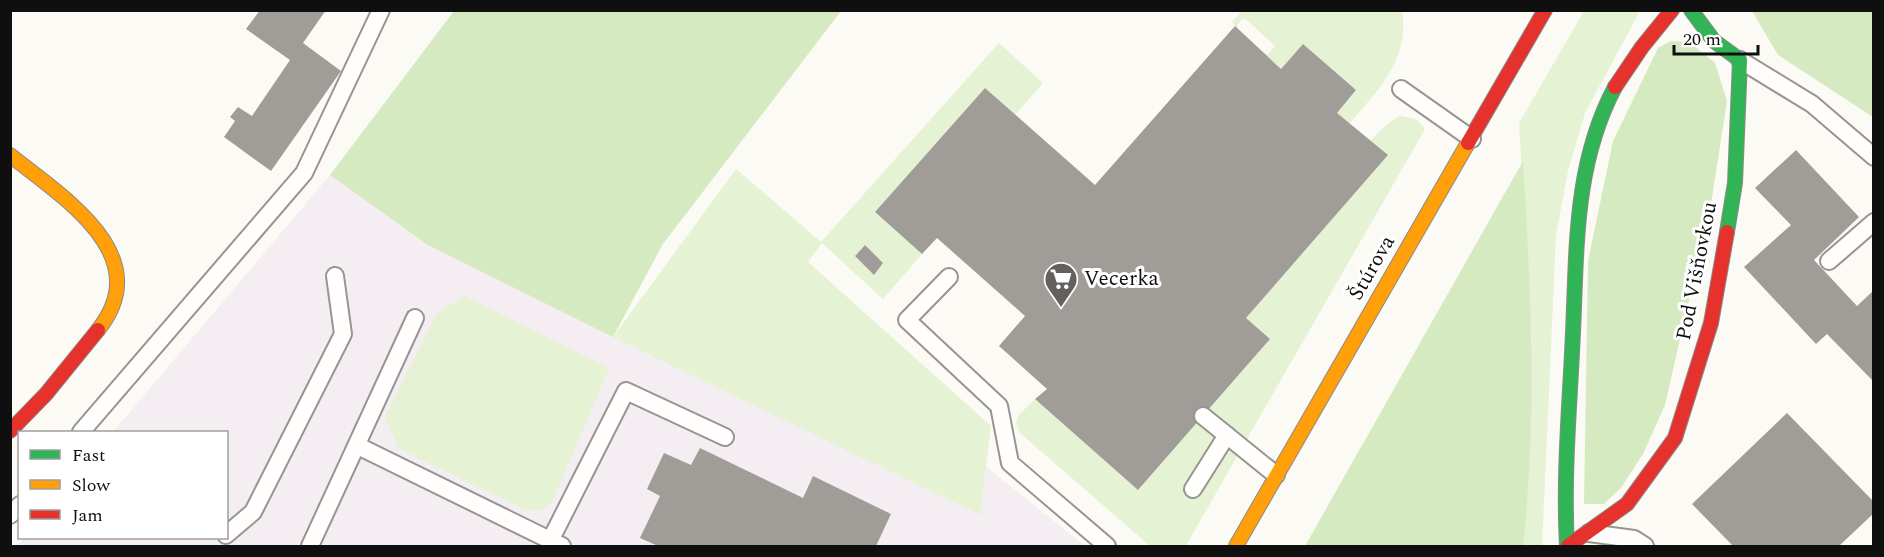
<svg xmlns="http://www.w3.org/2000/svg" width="1884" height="557" font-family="Spectral,serif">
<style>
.industrial{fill:#f4edf1}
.green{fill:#e5f2d3;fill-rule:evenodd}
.forest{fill:#d6eac1}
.building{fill:#a09d99}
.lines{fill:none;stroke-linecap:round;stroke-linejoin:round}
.lane-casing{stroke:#969592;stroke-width:20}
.fast-casing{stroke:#8c8b89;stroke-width:16}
.slow-casing{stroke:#8c8b89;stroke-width:16}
.jam-casing{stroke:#8c8b89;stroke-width:16}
.lane{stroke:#fffefd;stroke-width:16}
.fast{stroke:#30b455;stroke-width:14}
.slow{stroke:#ff9f0a;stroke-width:14}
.jam{stroke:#e5322d;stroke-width:14}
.labels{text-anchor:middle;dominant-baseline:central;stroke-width:6;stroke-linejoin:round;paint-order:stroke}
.street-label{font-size:21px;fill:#0f0f0f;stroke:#fff}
.poi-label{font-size:21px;fill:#0f0f0f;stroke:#fff;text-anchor:start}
</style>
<rect width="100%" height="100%" fill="#fcfaf4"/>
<path class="industrial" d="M330,175L428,245L980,515L986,467L1085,546H17L24,538H226V432H113Z"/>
<path class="green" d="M1242,11H1402C1410,59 1379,89 1349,124L1337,113L1356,90L1303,44L1281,69L1267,55L1275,46L1247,20L1243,19L1237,25L1238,29L1232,22Z
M1584,11H1640L1585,113L1568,171L1556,235L1542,546H1523L1528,470L1530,305L1519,123Z
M999,43L1043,83L1015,115L985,88L875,212L922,254L883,299L822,243L808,262L991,426L980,515L613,337L736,169L821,242ZM864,245L883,263L874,274L855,256Z
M1400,116L1416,119L1425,129L1188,542L1185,546H1150L1020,433L1016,424L1018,416L1035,399L1138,490L1270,339L1246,318L1388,155L1370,141L1387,124Z
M465,296L609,368L552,502L541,510H526L399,449L385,417L437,313Z"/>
<path class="forest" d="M454,11V10L841,11L663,244L613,337L428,245L330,175Z
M1752,11H1873V117L1778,55Z
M1671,41L1689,42L1715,63L1727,101L1711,204L1665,405L1643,454L1621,488L1604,504H1584L1588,261L1613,141L1658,48Z
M1523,161C1531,289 1537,419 1523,546H1305Z"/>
<path class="building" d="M260,10H326L303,43L341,71L271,171L224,137L235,121L230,117L238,107L252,116L290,60L246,29Z
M1235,26L1281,69L1303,44L1356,90L1337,113L1388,155L1246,318L1270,339L1138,490L1035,399L1047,389L999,346L1025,316L937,238L922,254L875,212L985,88L1095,185Z
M1796,150L1859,217L1814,260L1857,306L1874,290V382L1827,334L1816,344L1744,267L1791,225L1755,188Z
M865,245L883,263L874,275L855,256Z
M1787,413L1874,502V513L1839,546H1733L1692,504Z
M700,448L803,498L813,476L891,514L876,546H658L640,538L660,496L647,489L664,453L691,465Z"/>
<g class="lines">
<defs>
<path id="lane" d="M1740,60L1812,104L1874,157
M1401,89L1472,139
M1829,261L1874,222
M949,277L907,320L999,406L1010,463L1107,546
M1203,416L1276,475
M81,432L304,173L381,10
M358,446L562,546
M1193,489L1227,435
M10,515L20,505
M1589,533L1634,539L1645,546
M226,535L253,512L343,334L335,276
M550,541L626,391L725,437
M310,546L415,318"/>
<path id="fast" d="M1691,10L1714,41L1740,60L1735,183L1727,232
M1567,546C1563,474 1570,403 1573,332C1577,247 1574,164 1615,87"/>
<path id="slow" d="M10,155C62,197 158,255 98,330
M1236,546L1468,143"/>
<path id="jam" d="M1615,87L1642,47L1672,10
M1468,143L1545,10
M10,431L46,394L98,330
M1568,546L1627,504L1675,438L1711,323L1727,232"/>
</defs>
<use href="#lane" class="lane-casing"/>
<use href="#fast" class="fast-casing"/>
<use href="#slow" class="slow-casing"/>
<use href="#jam" class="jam-casing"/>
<use href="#lane" class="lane"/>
<use href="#fast" class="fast"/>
<use href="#slow" class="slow"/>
<use href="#jam" class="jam"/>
</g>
<defs>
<symbol id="supermarket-pin" viewBox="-11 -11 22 30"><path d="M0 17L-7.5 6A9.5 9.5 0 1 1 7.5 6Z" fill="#62615f" stroke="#fff"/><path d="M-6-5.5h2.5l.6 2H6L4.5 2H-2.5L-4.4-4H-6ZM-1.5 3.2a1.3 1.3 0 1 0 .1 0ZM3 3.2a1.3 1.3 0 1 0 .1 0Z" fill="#fff"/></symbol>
</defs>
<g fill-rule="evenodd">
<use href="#supermarket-pin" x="1042" y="260" width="38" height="52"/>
</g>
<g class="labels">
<g class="street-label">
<text transform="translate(1372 268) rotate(-60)">Štúrova</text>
<text transform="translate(1697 271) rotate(-79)">Pod Višňovkou</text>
</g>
<g class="poi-label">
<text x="1084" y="279">Vecerka</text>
</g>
</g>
<rect width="1884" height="557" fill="none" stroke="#0f0f0f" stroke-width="24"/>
<rect x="18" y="431" width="210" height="108" fill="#ffffff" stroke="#9f9f9f" stroke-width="1.5"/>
<rect x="30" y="450" width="30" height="9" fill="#30b455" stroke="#9f9f9f" stroke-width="1.5"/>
<text x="72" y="461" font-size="18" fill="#0f0f0f">Fast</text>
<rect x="30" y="480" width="30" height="9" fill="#ff9f0a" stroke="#9f9f9f" stroke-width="1.5"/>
<text x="72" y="491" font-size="18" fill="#0f0f0f">Slow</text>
<rect x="30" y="510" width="30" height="9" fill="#e5322d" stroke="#9f9f9f" stroke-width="1.5"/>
<text x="72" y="521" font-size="18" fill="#0f0f0f">Jam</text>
<path d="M1674 45v9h84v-9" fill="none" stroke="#0f0f0f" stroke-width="3"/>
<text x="1683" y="45" font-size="18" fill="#0f0f0f" stroke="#ffffff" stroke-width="4.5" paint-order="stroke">20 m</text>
</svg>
